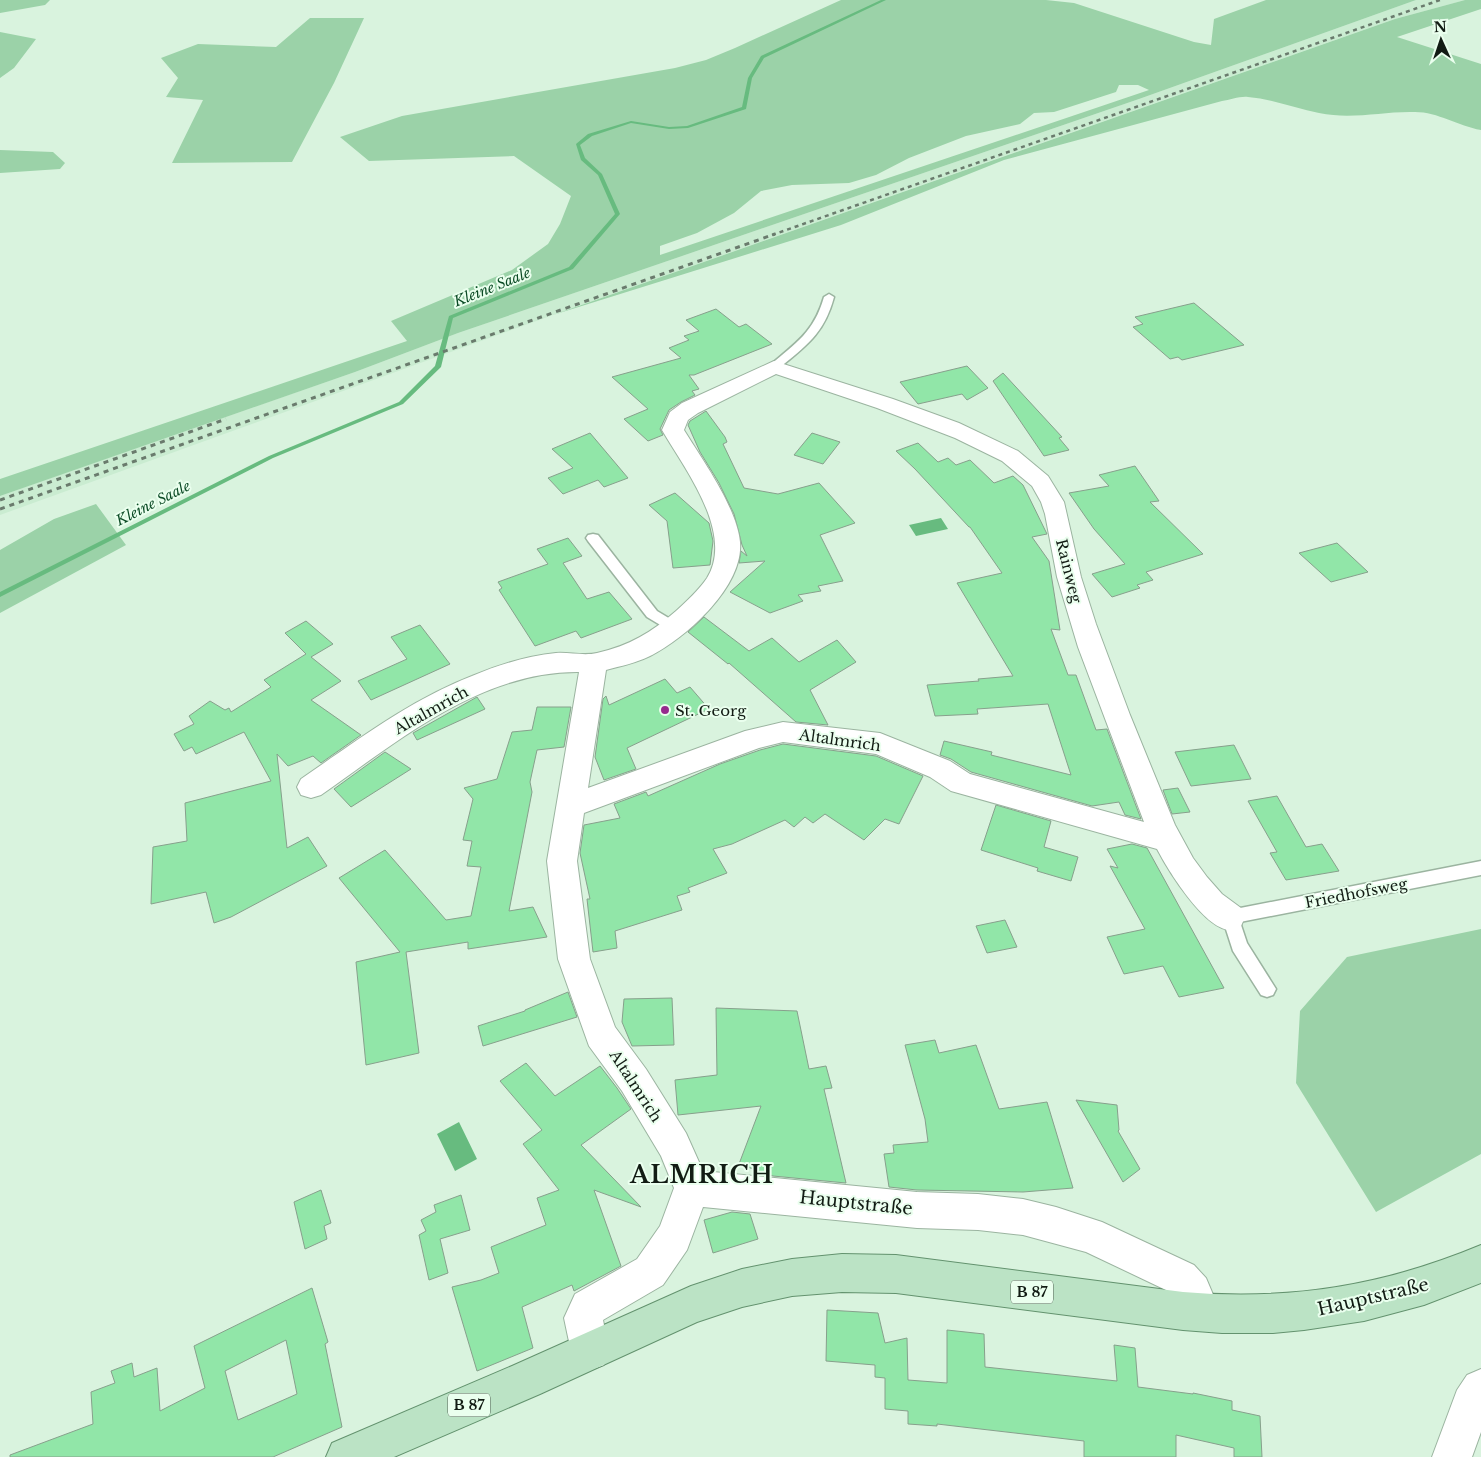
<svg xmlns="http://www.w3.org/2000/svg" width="1481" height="1457" font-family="'Libre Baskerville',serif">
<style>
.built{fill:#caecd1}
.green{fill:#9bd2a8;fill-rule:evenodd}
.water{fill:#67bb7f}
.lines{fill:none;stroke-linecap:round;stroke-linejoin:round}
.stream{fill:#67bb7f;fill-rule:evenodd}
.building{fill:#91e6a8;stroke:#87a08c;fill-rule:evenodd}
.service-casing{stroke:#9bb4a0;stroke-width:3}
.minor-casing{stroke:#9bb4a0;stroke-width:2}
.primary-casing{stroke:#63926e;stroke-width:2}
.service{fill:#fff;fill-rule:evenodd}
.minor{fill:#fff;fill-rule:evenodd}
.primary{fill:#bbe3c5;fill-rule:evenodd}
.rail-far1{stroke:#6a7b6d;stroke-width:2.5;stroke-dasharray:4 4;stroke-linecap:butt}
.rail{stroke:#6a7b6d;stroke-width:3;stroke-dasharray:5 5;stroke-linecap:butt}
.poi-dot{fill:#962b8d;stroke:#eaffee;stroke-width:2}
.labels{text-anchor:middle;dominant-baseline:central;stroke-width:4;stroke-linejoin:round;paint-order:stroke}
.far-water-label{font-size:14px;font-style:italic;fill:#0b4b25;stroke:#eaffee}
.shield{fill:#eaffee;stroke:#536055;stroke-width:1}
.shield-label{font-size:14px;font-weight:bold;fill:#121c14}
.street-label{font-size:15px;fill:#121c14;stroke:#eaffee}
.poi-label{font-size:15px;fill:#121c14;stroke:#eaffee;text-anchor:start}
.near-street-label{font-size:18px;fill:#121c14;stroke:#eaffee}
.near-district-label{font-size:24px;font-weight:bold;letter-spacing:1px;fill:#121c14;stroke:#eaffee}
</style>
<rect width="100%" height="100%" fill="#d9f3de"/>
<path class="built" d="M1416,0H1465L1395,19L998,158L553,315L0,515V496L44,480L355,372L458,333L1139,99Z"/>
<path class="green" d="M0,0H50L45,5L0,13Z
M841,0H1046L1074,3L1194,42L1211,45L1214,19L1266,0H1416L1139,99L458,333L355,372L0,496V479L407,341L391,321L512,270L548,244L560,224L571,196L514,156L369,161L340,137L402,116L675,68L706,60L735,48ZM1119,85H1138L1149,90L660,255V246L697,233L734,213L761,191L792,185L849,183L876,175L909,158L966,136L1020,124L1034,113L1054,112L1116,92Z
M1465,0H1481V9L1397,37L1481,64V130C1458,126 1438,112 1415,112C1382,111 1353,120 1319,113C1296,109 1273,99 1248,97C1240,96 1230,100 1222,101L1004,160L841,225L553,315L1395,19Z
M310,18H364L334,83L292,162L172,163L203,100L166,97L178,78L161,58L198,44L276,47Z
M0,32L36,39L14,68L0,78Z
M0,150L53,152L65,163L60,169L0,173Z
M96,504L126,545L0,613V550L54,519Z
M1481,929V1154L1376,1212L1296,1083L1300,1011L1347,957Z"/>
<path class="water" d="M941,518L948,529L916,536L909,525Z
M459,1122L477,1159L455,1171L437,1134Z"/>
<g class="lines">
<path class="stream" d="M881,0H886L764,58L752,78L746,109L688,128L669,129L631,123L592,136L580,145L585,158L602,174L620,214L573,269L453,318L441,367L403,404L273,458L0,597V592L269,456L399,402L435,366L449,316L569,267L615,214L598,175L581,160L576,144L588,134L631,121L669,127L687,126L742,107L748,78L761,56Z"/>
</g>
<path class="building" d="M1194,303L1244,345L1182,360L1178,357L1170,359L1133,327L1143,324L1135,317Z
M716,309L739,327L746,324L772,344L694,375H689L699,389L692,391L695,395L681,402L669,410L660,429L663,435L648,441L624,419L648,409L612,377L681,358L669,348L689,340L684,336L699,331L686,320Z
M967,366L988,388L967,400L962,394L918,404L900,382Z
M1003,373L1062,437L1059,438L1069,450L1044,456L993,381Z
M706,411L725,437L727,442L723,444L744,488L778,494L819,483L855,523L820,535L843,581L818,586L821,591L798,595L803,601L770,613L730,592L765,561L739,563L741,551L747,556L742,545L734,514L719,483L700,452L688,425L690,421Z
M590,433L628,478L604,487L598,480L563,494L548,478L573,468L552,449Z
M812,433L840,442L823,464L794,455Z
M918,443L938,462L948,458L956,465L970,460L994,483L1013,476L1023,485L1047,534L1032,537L1049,561L1060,630L1051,629L1068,675H1076L1096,730L1107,729L1141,819L1125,815L1119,802L1092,806L971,772L951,759L940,755L944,741L992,752L991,755L1071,775L1048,704L977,709L978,714L935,716L927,685L979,681L978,679L1013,676L957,583L1002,573L970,527H969L915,469L896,451Z
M1135,466L1159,501L1150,502L1203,554L1146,572L1153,580L1137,585L1140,588L1112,597L1092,574L1125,564L1094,529L1069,493L1109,486L1099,475Z
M675,493L709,523L713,541L710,565L673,568L667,521L649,505Z
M568,538L582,556L563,563L587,599L609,592L632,619L581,638L576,631L535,646L499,590L502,588L498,582L548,564L537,549Z
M1337,543L1368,572L1331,582L1299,553Z
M704,617L749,651L772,638L799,662L837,640L856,662L810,690L828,725L796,722L729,663L728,664L688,632Z
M306,621L333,644L311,657L341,681L311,700L361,735L321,763L313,756L288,766L277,754L287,848L308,837L327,866L231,917L214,923L206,892L151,904L153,847L187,841L185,803L271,781L244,732L196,754L192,747L184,751L174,734L194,724L189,716L210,701L225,710L229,708L231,712L271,687L264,680L306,654L285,633Z
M420,625L450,664L371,700L358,681L407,659L391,637Z
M665,679L677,693L690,687L709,709L627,748L636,769L604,780L595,757L603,699L606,696L609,705Z
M477,697L485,709L417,740L413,733Z
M537,707H571L564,747L537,750L530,782L532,792L509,911L533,907L547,937L468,949V942L406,952L419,1053L366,1065L356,962L400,952L339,878L385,850L446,920L471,916L481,867L467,866L472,841L463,840L473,799L464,788L497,779L512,732L532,730Z
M783,744L876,756L923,776L899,824L885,819L864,840L825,814L813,823L805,817L794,827L785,820L732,844L713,849L727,873L688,888L690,892L677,896L682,910L615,931L617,948L593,952L587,899H590L580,853L584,825L620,818L614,804L646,792L648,796L720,764L760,750Z
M1234,745L1251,779L1191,786L1175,752Z
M385,752L411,769L351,807L334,789Z
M1178,788L1190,812L1172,814L1163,790Z
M1277,796L1306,847L1322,844L1339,871L1286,880L1270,853L1277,852L1248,801Z
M996,805L1051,821L1044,847L1078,857L1071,881L1037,871L1038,868L981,850Z
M1132,844L1147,848L1224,988L1179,997L1163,966L1124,974L1107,937L1145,929L1110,866L1118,868L1107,849Z
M1005,920L1017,947L987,953L976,926Z
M568,992L577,1017L483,1046L478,1026L525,1011V1010Z
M672,998L674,1045L632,1046L622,1022L624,999Z
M716,1008L797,1011L809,1069L826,1066L832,1088L824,1089L846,1183L773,1176L739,1164L761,1106L678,1115L675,1080L717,1075Z
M935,1040L939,1053L976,1045L999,1109L1047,1102L1073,1188L1023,1192L917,1190L889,1187L884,1154L894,1153L893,1145L928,1142L925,1119L905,1045Z
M526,1063L555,1096L600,1066L617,1088L631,1109L581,1145L641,1207L594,1190L621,1266L574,1291L572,1285L522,1307L533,1348L477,1371L452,1287L481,1280L499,1273L491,1247L546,1225L537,1198L559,1190L523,1144L542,1130L500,1081Z
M1076,1100L1117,1105L1119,1130L1118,1131L1140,1169L1123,1182Z
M321,1190L331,1223L324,1226L327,1239L305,1249L294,1202Z
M461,1195L470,1230L440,1239L448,1273L429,1280L419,1235L426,1231L421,1220L436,1212L434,1205Z
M732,1212L750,1214L758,1239L713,1253L704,1220Z
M312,1288L328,1342L325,1344L342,1427L273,1457H10V1455L93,1424L91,1392L115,1383L111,1371L132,1363L134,1377L157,1368L160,1411L205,1388L194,1346ZM286,1340L297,1394L238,1420L225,1371Z
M827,1310L878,1313L885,1343L907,1338L908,1380L947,1383V1330L984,1334L985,1367L1117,1381L1114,1345L1135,1348L1138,1387L1193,1394V1393L1232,1401V1410L1260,1416L1262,1457H1234V1448L1176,1435V1457H1084V1441L937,1424V1426L908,1424V1411L885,1409V1378L875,1377V1365L826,1361Z"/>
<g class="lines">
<defs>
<path id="service" d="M829,294L834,297C824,334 806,346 778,369H770L768,367L770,365C796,343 814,332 824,297Z
M593,534L598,535L657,611L677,623L679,626L677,629H667L647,617L588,541L586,538L588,535Z
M1481,861V875L1240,922L1247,943L1276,989L1273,995L1267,997L1261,995L1233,951L1222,917L1224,912L1230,910Z"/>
<path id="minor" d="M774,361L893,399L959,423L1018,451L1048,476L1064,502L1081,577L1096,624L1130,715L1175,825L1193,858L1207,877L1222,894L1241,908L1245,917L1241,926C1238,927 1233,930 1230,930C1204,929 1168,870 1157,849L951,791L930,777L876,754L783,742L759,748L584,813L577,861L590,959L615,1027L646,1069L686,1133L703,1171L917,1192L978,1194L1023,1199L1056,1207L1102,1222L1194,1265L1206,1278L1220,1311L1214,1324L1201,1330L1188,1324L1179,1304L1168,1291L1086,1252L1023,1235L978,1230L917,1228L703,1207L687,1250L663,1285L603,1320L609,1351L604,1365L590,1370L576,1365L571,1351L564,1318L575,1294L637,1259L660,1226L674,1188L661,1156L622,1091L589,1046L558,959L547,861L579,672C481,671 398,741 321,795L311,798L301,795L297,787L301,779C355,742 410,700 472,676C498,665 527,656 556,653C569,652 584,656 597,653C629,646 652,632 676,611C687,601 699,590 707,578C735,533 684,468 662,430L670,412L682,403ZM776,374L877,408L955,438L1002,461L1032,486L1041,502L1045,514L1057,577L1078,647L1144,822L970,774L950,761L880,733L783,722L745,731L588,788L606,670C621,666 636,663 650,656C686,638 744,586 740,542C737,508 702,459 684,430L688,420L698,413Z
M1481,1369V1432L1472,1457H1432L1457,1390L1467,1375Z"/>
<path id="primary" d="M1481,1245V1283L1424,1305L1364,1321L1304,1330L1273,1333H1222L1183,1330L896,1293L842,1292L792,1296L742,1307L697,1322L540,1394L394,1457H326L332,1443L512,1366L691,1286L742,1269L792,1259L842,1254L896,1255L1183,1292C1289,1301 1383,1286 1481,1245Z"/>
</defs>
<use href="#service" class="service-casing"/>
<use href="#minor" class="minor-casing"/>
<use href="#primary" class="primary-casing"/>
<use href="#service" class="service"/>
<use href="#minor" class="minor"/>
<use href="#primary" class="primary"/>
<path class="rail-far1" d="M772,235L1440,0"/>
<path class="rail" d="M0,500L226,419
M0,509L775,234"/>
</g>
<circle class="poi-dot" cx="665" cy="710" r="5"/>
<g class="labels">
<g class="far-water-label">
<text transform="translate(492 287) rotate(-22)">Kleine Saale</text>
<text transform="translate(153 503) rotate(-27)">Kleine Saale</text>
</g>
<g class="shield">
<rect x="1011" y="1280.5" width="42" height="23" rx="4"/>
<rect x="448" y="1393.5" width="42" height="23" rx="4"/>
</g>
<g class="shield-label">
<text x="1032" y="1292">B 87</text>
<text x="469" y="1405">B 87</text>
</g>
<g class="street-label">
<text transform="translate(1069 571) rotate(76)">Rainweg</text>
<text transform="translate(431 710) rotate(-29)">Altalmrich</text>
<text transform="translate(840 740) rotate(8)">Altalmrich</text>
<text transform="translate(1356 893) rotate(-11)">Friedhofsweg</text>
<text transform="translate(636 1086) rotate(57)">Altalmrich</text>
</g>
<g class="poi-label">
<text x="675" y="710">St. Georg</text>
</g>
<g class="near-street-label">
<text transform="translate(856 1203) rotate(6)">Hauptstraße</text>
<text transform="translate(1373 1297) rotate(-13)">Hauptstraße</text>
</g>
<g class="near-district-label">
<text x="702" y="1174">ALMRICH</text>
</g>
</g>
<g transform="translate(1441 40) rotate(357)" stroke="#eaffee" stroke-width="4" paint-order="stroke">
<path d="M0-4L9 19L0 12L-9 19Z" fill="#121c14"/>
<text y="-8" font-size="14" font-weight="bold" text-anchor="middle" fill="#121c14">N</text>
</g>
</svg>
